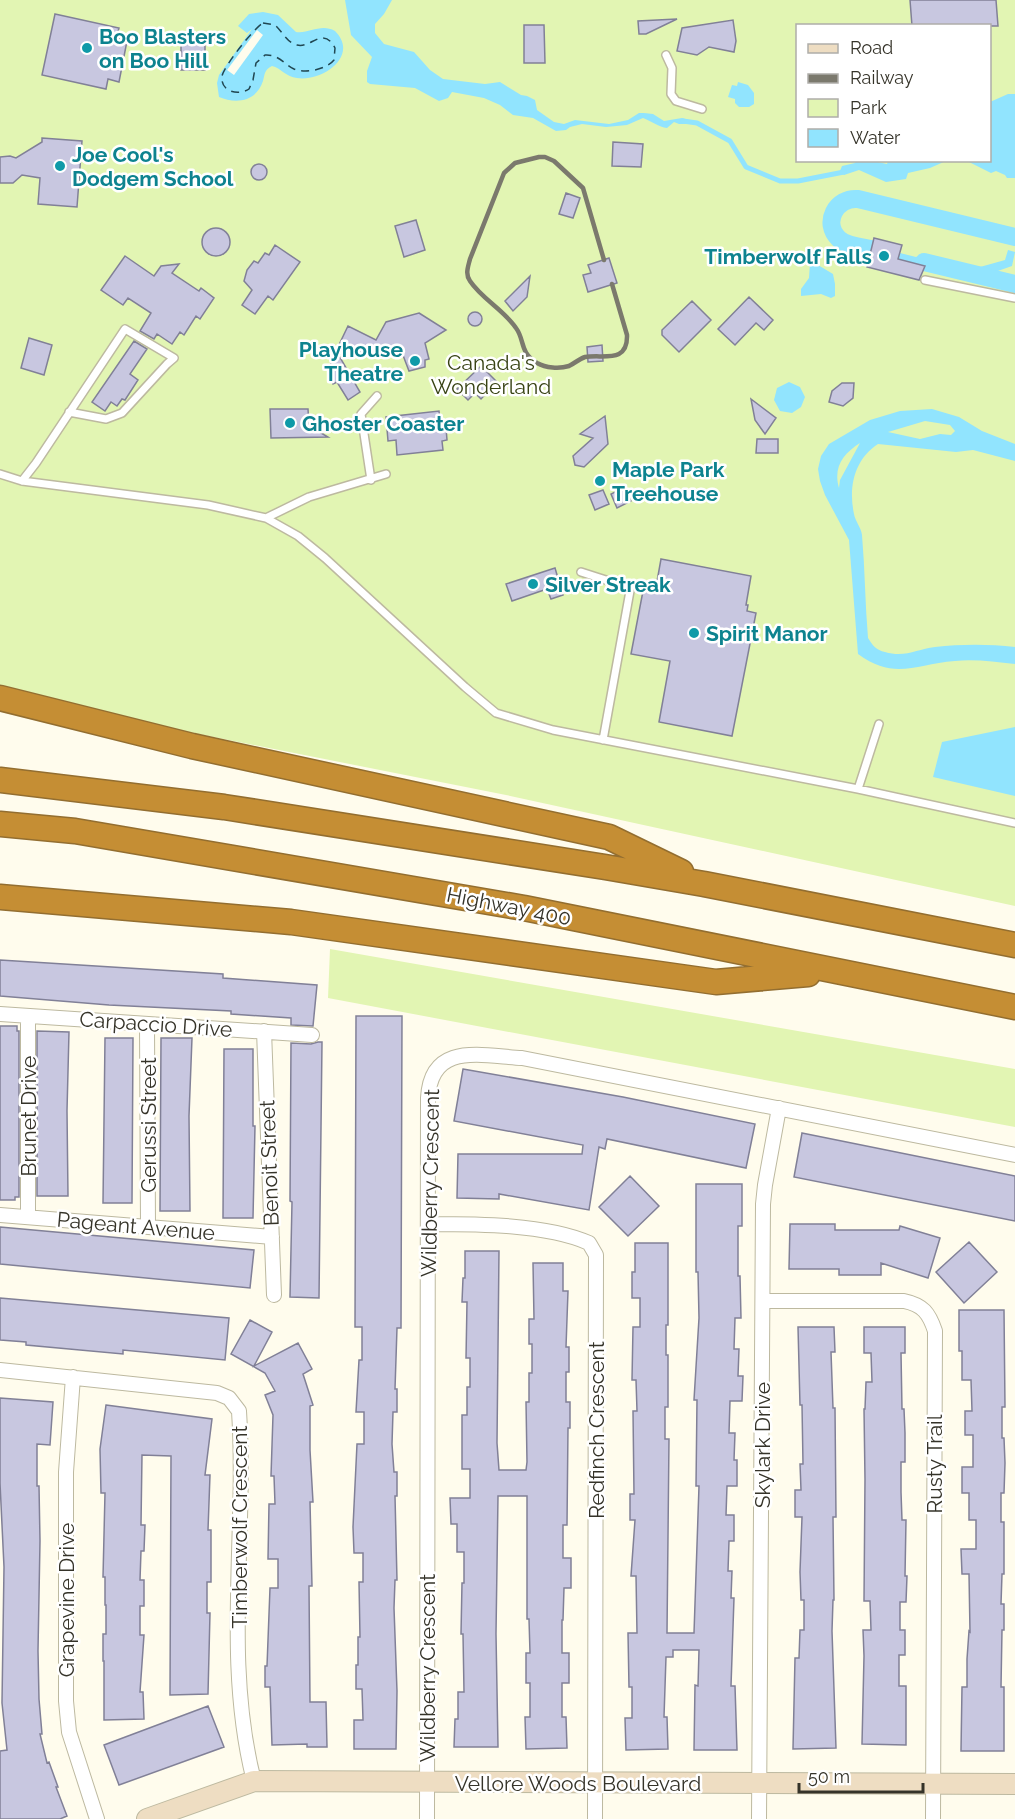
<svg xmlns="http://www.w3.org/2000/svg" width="1015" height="1819" font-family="Raleway,sans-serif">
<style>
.green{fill:#e2f5b3;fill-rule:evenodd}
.water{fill:#91e4fe;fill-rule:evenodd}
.pier{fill:#fffced}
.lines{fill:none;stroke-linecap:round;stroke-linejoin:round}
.stream{stroke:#91e4fe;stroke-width:5}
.canal{stroke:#91e4fe;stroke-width:18}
.ferry{stroke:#214752;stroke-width:1.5;stroke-dasharray:8 6;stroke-linecap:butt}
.building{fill:#c8c7e0;stroke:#818097;stroke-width:1.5}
.lane-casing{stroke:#bdb9a0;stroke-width:10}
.street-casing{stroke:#bdb9a0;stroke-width:16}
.secondary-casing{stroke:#bdb9a0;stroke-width:22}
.highway-casing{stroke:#936e30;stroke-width:27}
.lane{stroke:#fff;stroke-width:7}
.street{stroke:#fff;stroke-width:14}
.secondary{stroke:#eeddc2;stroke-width:20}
.highway{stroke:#c58e34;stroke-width:24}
.rail{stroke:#7b796d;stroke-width:4.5}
.culture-dot{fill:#0f9aa8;stroke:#fff;stroke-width:2}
.labels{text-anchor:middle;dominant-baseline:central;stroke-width:5;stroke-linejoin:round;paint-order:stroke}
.culture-label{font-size:21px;font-weight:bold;fill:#0d838f;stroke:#fff;text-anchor:start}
.park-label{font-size:21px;fill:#384314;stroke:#fff}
.street-label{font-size:21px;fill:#353329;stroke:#fff}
</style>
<rect width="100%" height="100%" fill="#fffced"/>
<path class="green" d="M0,0H1015V906L506,795L138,722L0,686ZM798,26H990V160H798Z
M330,949L1015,1069V1127L328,998Z"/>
<path class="water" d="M345,0H392L384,14L375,24V33L384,44L414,52L430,70L443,79L485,84L500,82L521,95L527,96L535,100L537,110L554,122L564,124L575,120L609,124L628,120L639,113H644L653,114L664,121L682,118L689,120L688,124H679L674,122L667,128C659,127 651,121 643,118L627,125L606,127L582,124L570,127L566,130L556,131L533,118L513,115L500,105L484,98L452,92L448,98L439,101L415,88L370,84L367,82V71L372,57L351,35Z
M263,12L278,15L296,32C309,34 321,23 335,31C360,56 322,82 297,78C286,77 281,68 272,66C264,70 265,74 263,81C256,102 236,104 219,97L217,83L219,75L252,29L247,33L238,26L249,14Z
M738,82L748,85L754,93V104L749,107H739L735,103V99L728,97L732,85L737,86Z
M1008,94H1015V178H1007L1005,175L996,171L991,173L967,161H959L990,160V102Z
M856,161H873L887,164L888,161H946L930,168L908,173L906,179L886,182L859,170L844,175L840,171L842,166L855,163Z
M1008,250L1015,252L1012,266L995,272L1003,275L1001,285L972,278L975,266L980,267L1005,260Z
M900,253L948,265L946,271L898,259Z
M810,263L818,265L833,274L835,284V296L831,298L821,294L801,296V289L809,278Z
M789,382L800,387L805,397L801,407L792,413L780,411L774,400L777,388Z
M932,409L959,417L982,431L1015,444V461L973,450L956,452L878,444C855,459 848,486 854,514C855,521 861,527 862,535C865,569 865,604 868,638C873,646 876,650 885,652C905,658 917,649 935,647C961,644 989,644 1015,647V664C995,662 975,659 955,661C915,664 895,681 858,654L849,540L825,495L820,481L818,469L821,456L829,444L870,420L900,411ZM925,421L950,425L955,431L951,435L940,434L920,439L888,432ZM860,443L840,480L839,488C833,467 843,454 860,443Z
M1015,727V796L933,777L942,742Z"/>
<path class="pier" d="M257,30L263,35L234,75L227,70Z"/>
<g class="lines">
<path class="stream" d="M683,121L697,123L730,141L746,167L780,181H798L844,172"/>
<path class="canal" d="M871,249C861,247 847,246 839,239C822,223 836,197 858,199L1015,237
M924,262L1015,284"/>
<path class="ferry" d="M263,23L275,25C282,31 287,43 297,45C311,49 323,25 335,48L334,60C327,69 306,74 294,69C284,64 278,54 265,55L256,63L253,80L249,89C239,96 220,92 222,76C224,66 254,28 263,23Z"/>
</g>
<path class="building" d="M910,0H996L998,26H912Z
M55,14L119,28L116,38L127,41L119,82L108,79L106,89L42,75Z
M677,19L646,34H639L638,21Z
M733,20L736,41L734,52L709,47L697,55L677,51L682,28Z
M524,25H544L545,63H524Z
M196,43L205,44V70H181V44Z
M42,138L82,141L77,207L38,204L40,178L22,175L13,183H0V157L10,156L16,158L42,142Z
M613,142L643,144L641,167L612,166Z
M251 172a8 8 0 1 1 16 0a8 8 0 1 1-16 0Z
M566,193L580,198L573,218L559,214Z
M416,220L425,250L404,257L395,226Z
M202 242a14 14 0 1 1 28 0a14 14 0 1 1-28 0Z
M874,238L902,245L898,259L925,266L919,280L867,267Z
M275,245L300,262L273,300L268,296L255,314L242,305L252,290L244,281L247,270L254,261L258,263L265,253L269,255Z
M125,256L154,276L161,266L179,264L172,273L199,291L201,288L214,298L200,319L196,316L184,335L180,332L172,344L157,334L154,339L140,331L151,313L128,298L123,305L101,290Z
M609,258L617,283L588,292L583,275L591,273L588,265Z
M530,276L527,297L513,311L505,301Z
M749,297L773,320L764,330L756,323L735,345L718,329Z
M692,301L711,320L679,352L662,335V330Z
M468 319a7 7 0 1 1 14 0a7 7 0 1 1-14 0Z
M419,313L446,330L425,343L429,359L425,360V367L409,371L401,350L338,354L360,392L348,400L337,382L333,384L329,373L334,348L336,351L348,326L376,340L386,322Z
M29,338L52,345L44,375L21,368Z
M134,341L147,349L130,374L138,380L125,400L122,399L117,406L111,402L105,411L92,402Z
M602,345L603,361L588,362L587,347Z
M481,366L497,382L481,399L475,393L468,400L457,389Z
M842,383H854L853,398L843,406L829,402L832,391Z
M751,399L776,418L765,434L755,420Z
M270,409H308L309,426L328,437L271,438Z
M439,411L441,429L446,428L447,440L442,441L443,450L397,455L396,440L388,441L386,417Z
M605,416L608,444L584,467L575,465L573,456L593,438L580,434Z
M757,439H778V453H756Z
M625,487L631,501L617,508L611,494Z
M603,490L609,504L595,510L589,495Z
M661,559L751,576L746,605H748L747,611L756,613L732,736L659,722L670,661L631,654L643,591L652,593L654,587H656Z
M555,568L563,595L551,599L547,589L512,601L506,584Z
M0,960L223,974V978L317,985L313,1026L291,1025V1018L231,1014V1011L109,1005L0,996Z
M356,1016H402L401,1328H397L395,1389H397V1412H393L392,1444L394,1472H397V1496H395L397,1580H395L394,1608L397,1691L396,1749H354V1720H363L362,1689H356V1665H358V1637H360L359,1582H363V1553H354L353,1527L357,1444H364V1412H356L359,1360H362V1327H355Z
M0,1026H17V1031H19V1197H15V1200H0Z
M37,1031L69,1032L67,1111L68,1196H37Z
M105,1038H133L132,1203H103Z
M161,1038H192L189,1116L190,1211H160Z
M318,1042H322L319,1298L290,1297L292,1202L290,1201L291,1043L311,1044Z
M224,1049H253V1126H255L253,1218H223Z
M463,1069L623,1097L755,1124L746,1168L607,1139L605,1149L599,1147L589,1210L499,1194V1199L457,1198L458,1154H582L583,1145L454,1121Z
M802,1133L1015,1176V1221L794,1177Z
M630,1176L659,1206L628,1236L599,1207Z
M696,1184H742V1226H738V1276H740L741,1318H735L734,1349H739L738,1376H743L742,1401H730L729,1433H735L734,1460H737V1486H727L726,1515H734V1541H729L728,1571H732L731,1598H734L731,1686H735L737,1750H694L695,1685L698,1686L699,1650H673V1657H666L664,1717H667L668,1749L626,1750L625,1718H632V1687H629L628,1633H637L636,1576H631L635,1520H630V1494H634L633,1411H637L636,1380H632L633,1327H640V1298H632V1272H635V1243H668V1325H666V1355H668V1407H665V1439H669L667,1633H694L699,1486H696L697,1400H694L699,1318L698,1272H696Z
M790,1224H835V1230H899L900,1226L940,1238L928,1278L881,1263V1275H839V1269H789Z
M0,1227L254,1250L250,1288L0,1264Z
M969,1242L997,1272L964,1303L936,1272Z
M465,1251H499L497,1443L499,1470H526L527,1462L526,1402H529V1373H532V1344H529V1319H534L533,1263H563V1291H568L566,1347H569V1372H566V1402H570V1428H568L567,1525H563V1558H571V1588H564L563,1620H562V1653H569V1683H562V1717H566L567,1748L526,1749L525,1717H530V1683H526V1653H530L529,1619H527V1496H498L496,1634L498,1747H454L455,1719H458V1692H464L463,1634H461L462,1583H464V1552H457V1524H451L450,1498H470V1469H462V1415H467V1387H470V1358H466L467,1302H462L463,1278H465Z
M0,1298L229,1318L225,1360L123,1350V1354L26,1345V1342L0,1340Z
M959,1310H1004L1005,1407H1002V1438H1004L1005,1463L1004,1493H1001V1522H1004V1574H1002L1001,1604H1004V1630H1002L1001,1687H1004V1751H961L962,1687H967V1659L969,1631L970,1632L969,1574H962L961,1549H976V1520H969V1493H962V1467H973V1435H965V1411H972L971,1380H962V1351H959Z
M250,1320L272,1332L254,1366L298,1343L312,1369L303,1374L313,1405L310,1406V1450L313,1502H310L312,1586H309L310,1702H326L327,1747H307V1744L272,1745L270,1687H265V1666H267L270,1588H278V1559H268L269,1504H275L274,1476H271L273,1415L265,1395L275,1391L265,1373L231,1354Z
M798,1327H834L835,1352H831L833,1408H835L836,1517H833L834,1600H833L832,1631L836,1748L793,1749L795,1658H799L800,1630H804V1600H801L800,1572L802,1517H795V1490H801L800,1464H803L802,1405H800Z
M864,1327H905V1353H901L902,1409H904L905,1433V1462H901V1492L902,1520H906L905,1576H907L906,1602H900V1630H905V1655H899V1686H906V1745L862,1744L864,1656L863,1630H871L870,1601H864L865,1479L864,1409H865L866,1382H872L871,1353H864Z
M0,1398L53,1402L50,1445L37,1444V1486H39L40,1541L38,1651L39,1699L42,1734H40L47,1763L49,1762L58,1787H56L67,1816L60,1819H0V1751L7,1750L2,1703L4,1567L0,1483Z
M106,1405L212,1419L205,1475H210L208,1530H211V1582H207V1613H210L208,1694L170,1695L171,1456L142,1455L141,1525H145L144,1551H141L140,1580H144V1606H140V1635H144L140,1692H143L144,1719L104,1720V1661H103V1634H106V1605H105V1577H103L105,1493H101L100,1449Z
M208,1706L224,1747L119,1785L104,1745Z"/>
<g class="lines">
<defs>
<path id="lane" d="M666,55L672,68L671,94L676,101L702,109
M925,280L1015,298
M0,474L22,481L208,505L266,518L298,536L325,558L465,687L496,713L553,730L858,789L1015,823
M371,480L361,414L377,396
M22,481L36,463L125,329L174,358L167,364L122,413L106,419L69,412
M266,518L309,497L386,474
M581,572L609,581L630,591L603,740
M858,789L879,724"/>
<path id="street" d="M0,1014L312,1035
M28,1016V1217
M147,1024L148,1227
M264,1031L274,1295
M0,1215L272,1237
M429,1224C476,1224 546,1224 589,1243L596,1255L595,1819
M763,1301H904C923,1305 929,1313 935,1331L933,1819
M0,1370L217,1393L229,1398L239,1411C247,1534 223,1660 254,1781
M73,1377L66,1472V1701L69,1732L97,1819
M427,1819L428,1098C431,1041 482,1056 522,1058L1015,1155
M759,1819L763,1204L765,1185L779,1108"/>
<path id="secondary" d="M147,1819L254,1781L1015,1784"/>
<path id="highway" d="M0,698L192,746L609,837L681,872
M0,780L224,807L605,867L704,884L1015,945
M0,824L75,831L524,908L1015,1007
M0,897L291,922L716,982L808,974"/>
</defs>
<use href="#lane" class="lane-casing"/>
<use href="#street" class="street-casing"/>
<use href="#secondary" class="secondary-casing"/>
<use href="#highway" class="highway-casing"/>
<use href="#lane" class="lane"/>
<use href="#street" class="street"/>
<use href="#secondary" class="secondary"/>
<use href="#highway" class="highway"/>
<path class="rail" d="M604,260L583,188L554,161L545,157H539L515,163L504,173L470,259C468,267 465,274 470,281C482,299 504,310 516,328C525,340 519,352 537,363C546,368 559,369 569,366C575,363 579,359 585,357C603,354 628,364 627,335L612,284"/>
</g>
<g class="culture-dot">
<circle cx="87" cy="48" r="6"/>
<circle cx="60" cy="166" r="6"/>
<circle cx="884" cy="256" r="6"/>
<circle cx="415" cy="361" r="6"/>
<circle cx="290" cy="423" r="6"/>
<circle cx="600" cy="481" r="6"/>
<circle cx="533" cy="584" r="6"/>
<circle cx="694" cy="633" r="6"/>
</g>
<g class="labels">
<g class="culture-label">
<text x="99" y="36">Boo Blasters<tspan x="99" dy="24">on Boo Hill</tspan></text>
<text x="72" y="154">Joe Cool's<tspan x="72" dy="24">Dodgem School</tspan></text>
<text x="872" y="256" text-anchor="end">Timberwolf Falls</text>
<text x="403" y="349" text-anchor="end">Playhouse<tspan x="403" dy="24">Theatre</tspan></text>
<text x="302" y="423">Ghoster Coaster</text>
<text x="612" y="469">Maple Park<tspan x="612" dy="24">Treehouse</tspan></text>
<text x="545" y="584">Silver Streak</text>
<text x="706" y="633">Spirit Manor</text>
</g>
<g class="park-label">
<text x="491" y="362">Canada's<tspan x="491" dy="24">Wonderland</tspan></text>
</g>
<g class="street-label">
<text transform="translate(509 906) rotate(11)">Highway 400</text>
<text transform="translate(156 1024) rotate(4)">Carpaccio Drive</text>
<text transform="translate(28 1116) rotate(-90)">Brunet Drive</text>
<text transform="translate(148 1125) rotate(-90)">Gerussi Street</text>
<text transform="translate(269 1163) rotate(-92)">Benoit Street</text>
<text transform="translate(430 1183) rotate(-89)">Wildberry Crescent</text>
<text transform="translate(136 1226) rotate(5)">Pageant Avenue</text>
<text transform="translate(596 1430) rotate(-90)">Redfinch Crescent</text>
<text transform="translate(762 1445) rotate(-90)">Skylark Drive</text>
<text transform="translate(934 1464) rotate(-90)">Rusty Trail</text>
<text transform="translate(239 1527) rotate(-90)">Timberwolf Crescent</text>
<text transform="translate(66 1600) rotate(-90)">Grapevine Drive</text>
<text transform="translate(427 1668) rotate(-90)">Wildberry Crescent</text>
<text x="578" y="1783">Vellore Woods Boulevard</text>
</g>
</g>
<rect x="796" y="24" width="195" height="138" fill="#ffffff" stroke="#aeada9" stroke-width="1.5"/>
<rect x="808" y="44" width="30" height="9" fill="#eeddc2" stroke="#aeada9" stroke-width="1.5"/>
<text x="850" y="54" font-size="18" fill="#353329">Road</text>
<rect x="808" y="74" width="30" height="9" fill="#7b796d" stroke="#aeada9" stroke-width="1.5"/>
<text x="850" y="84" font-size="18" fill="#353329">Railway</text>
<rect x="808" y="99" width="30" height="18" fill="#e2f5b3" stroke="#aeada9" stroke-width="1.5"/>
<text x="850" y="114" font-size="18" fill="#353329">Park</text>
<rect x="808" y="129" width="30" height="18" fill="#91e4fe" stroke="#aeada9" stroke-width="1.5"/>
<text x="850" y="144" font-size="18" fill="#353329">Water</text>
<path d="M799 1783v9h124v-9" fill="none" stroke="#353329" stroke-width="3"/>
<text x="808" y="1783" font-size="18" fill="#353329" stroke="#ffffff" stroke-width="4.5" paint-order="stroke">50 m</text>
</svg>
